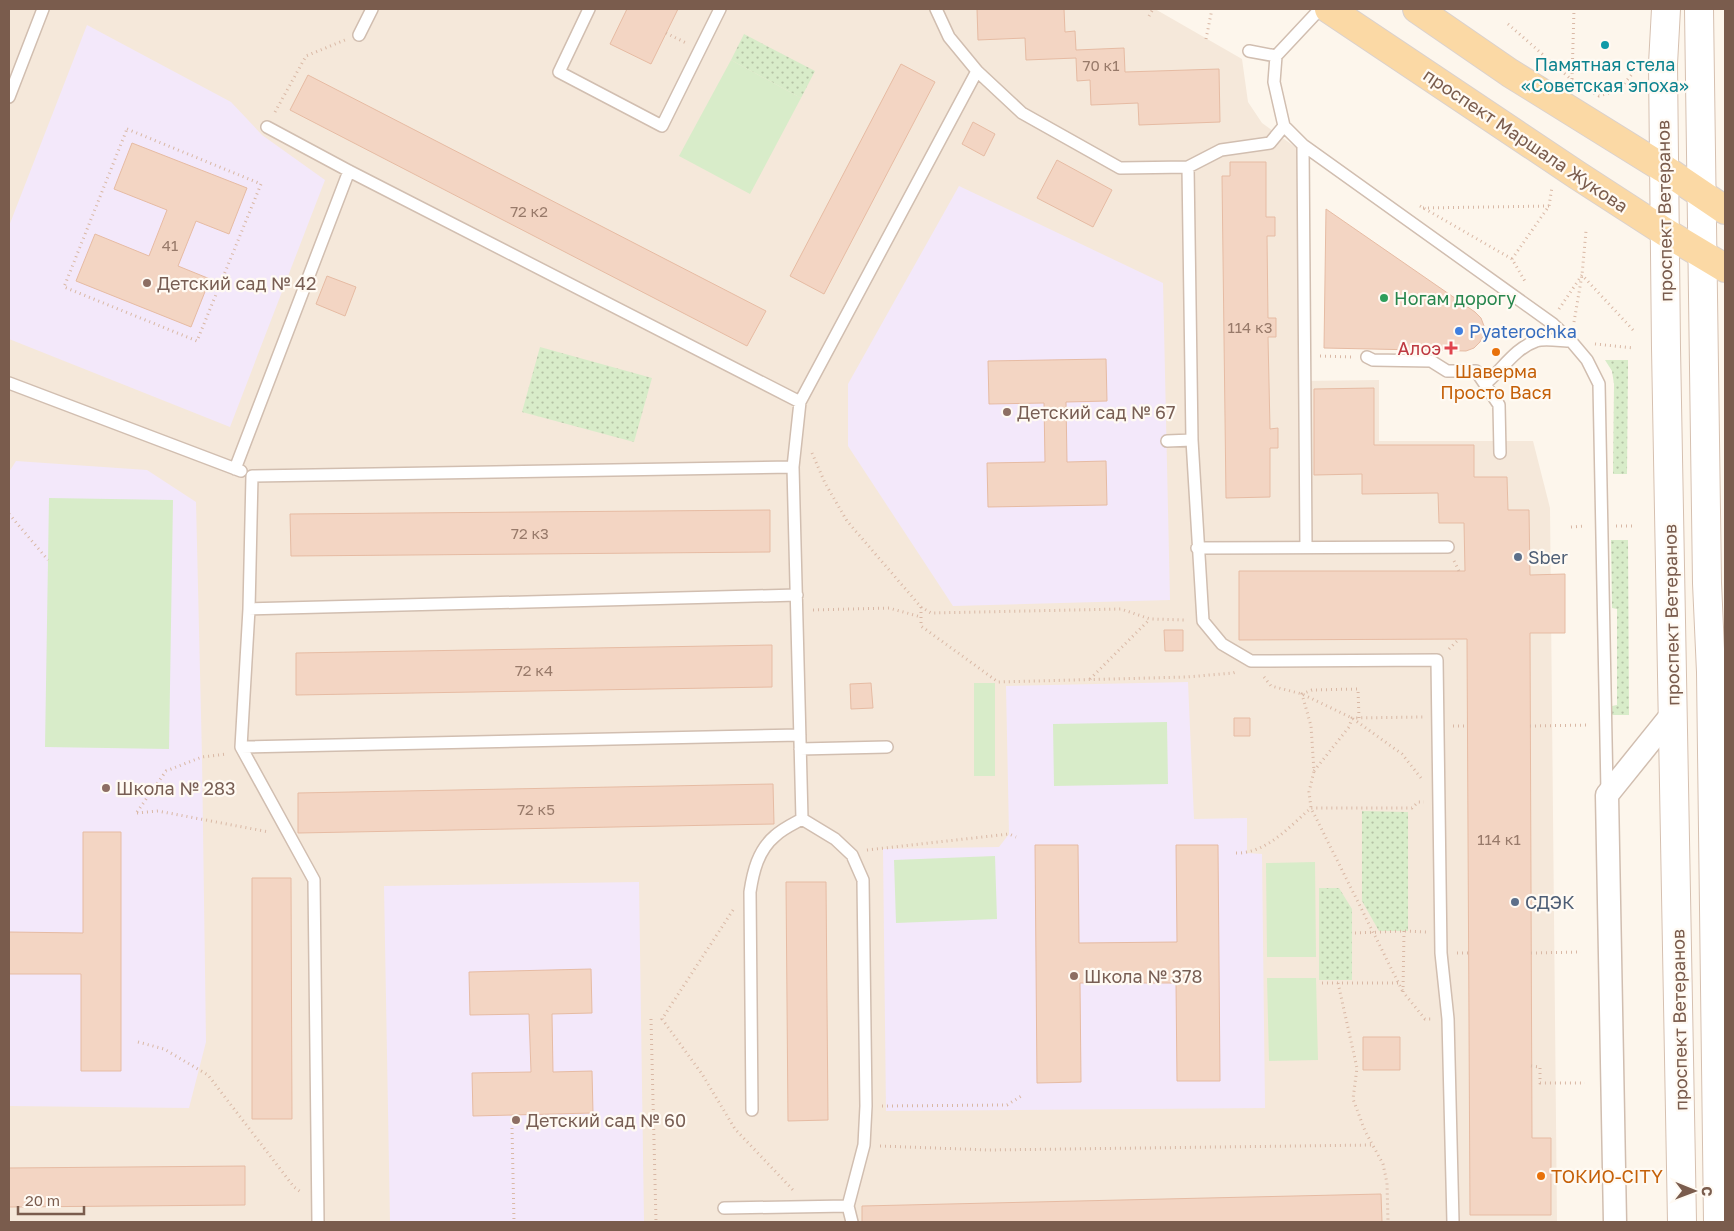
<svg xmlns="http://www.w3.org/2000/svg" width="1734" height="1231" font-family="'Golos Text',sans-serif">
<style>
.residential{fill:#f5e8da}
.education{fill:#f3e8fa}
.grass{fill:url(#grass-dots)}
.garden{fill:#d8ecc9}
.building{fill:#f3d5c3;stroke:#e6bba3}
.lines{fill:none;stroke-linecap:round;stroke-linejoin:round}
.service-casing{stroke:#d1beb0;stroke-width:14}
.minor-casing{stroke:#d1beb0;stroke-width:25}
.secondary-casing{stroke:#d6c0b0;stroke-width:30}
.primary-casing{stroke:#dad1cd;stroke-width:30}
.path{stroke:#d9b8a5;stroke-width:3;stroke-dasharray:1 4;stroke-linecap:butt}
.service{stroke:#fff;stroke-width:11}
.minor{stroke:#fff;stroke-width:22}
.secondary{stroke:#fff;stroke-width:28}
.primary{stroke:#fbd9a5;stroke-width:28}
.culture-dot{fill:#0f9aa8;stroke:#fffaf3;stroke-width:2}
.education-dot{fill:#8d6e63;stroke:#fffaf3;stroke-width:2}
.leisure-dot{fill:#2e9e5b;stroke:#fffaf3;stroke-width:2}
.shop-dot{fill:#3f7fe0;stroke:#fffaf3;stroke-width:2}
.health-dot{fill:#e0444e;stroke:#fffaf3;stroke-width:2}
.food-dot{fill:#e8710a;stroke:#fffaf3;stroke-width:2}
.service-dot{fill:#5c6f8a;stroke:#fffaf3;stroke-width:2}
.labels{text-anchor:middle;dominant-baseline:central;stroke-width:4.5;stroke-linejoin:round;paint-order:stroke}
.number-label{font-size:15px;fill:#987a6a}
.culture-label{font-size:18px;fill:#0d838f;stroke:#fffaf3}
.street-label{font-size:18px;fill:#7a5c4d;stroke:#fffaf3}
.education-label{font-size:18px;fill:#785e54;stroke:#fffaf3;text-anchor:start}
.leisure-label{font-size:18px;fill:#27864d;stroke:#fffaf3;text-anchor:start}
.shop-label{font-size:18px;fill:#366cbe;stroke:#fffaf3;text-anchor:start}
.health-label{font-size:18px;fill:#be3a42;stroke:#fffaf3;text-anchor:end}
.food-label{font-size:18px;fill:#c56008;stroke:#fffaf3}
.service-label{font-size:18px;fill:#4e5e75;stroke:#fffaf3;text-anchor:start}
</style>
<defs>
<pattern id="grass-dots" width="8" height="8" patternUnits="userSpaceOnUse" patternTransform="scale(1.25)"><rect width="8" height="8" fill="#d8ecc9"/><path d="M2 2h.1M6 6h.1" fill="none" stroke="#b4c2a5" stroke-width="1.8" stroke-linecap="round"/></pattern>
</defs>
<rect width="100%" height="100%" fill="#fdf6ec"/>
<path class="residential" d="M9,9H1155L1242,59L1248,102L1262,123L1298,149L1299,381L1379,380V441H1533L1550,508L1557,1222H9Z"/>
<path class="education" d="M87,25L231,102L262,135L325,180L230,427L9,339V226Z
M959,186L1163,283L1170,600L953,606L848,446V384Z
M16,461L147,470L196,502L202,757L206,1042L189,1108L9,1106V472Z
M1188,682L1194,819L1247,818V853L1262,854L1265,1108L886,1111L883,849L999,847L1009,834L1006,686Z
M639,882L644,1222H390L384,886Z"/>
<path class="grass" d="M744,34L815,71L801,98L731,60Z
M540,347L652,378L634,442L522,412Z
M1605,360H1628L1627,474H1613L1614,384L1612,371Z
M1611,540H1628L1629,715H1612V706L1617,705V609L1612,608Z
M1362,811L1408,812V931H1379L1362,901Z
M1319,888H1339L1352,909V980H1319Z"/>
<path class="garden" d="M731,60L801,98L750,194L679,156Z
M49,498L173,500L169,749L45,747Z
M974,683H995V776H974Z
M1167,722L1168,784L1054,786L1053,724Z
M995,856L997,919L896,923L894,860Z
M1315,862L1316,957H1267L1266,863Z
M1267,978H1316L1318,1060L1269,1061Z"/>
<path class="building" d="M627,9H678L651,64L610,44Z
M977,9H1064L1065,32L1075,31L1076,50L1124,48L1125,72L1219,69L1220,122L1139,125L1138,103L1091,105L1090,80L1077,81L1076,58L1026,60L1025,38L978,40Z
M901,64L935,82L824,294L790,276Z
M308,75L766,311L747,346L290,110Z
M973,122L995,134L984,156L962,144Z
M132,143L247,188L229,234L196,221L178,266L210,279L191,327L76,281L95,234L149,256L167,210L114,189Z
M1057,160L1112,190L1093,227L1037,198Z
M1230,162H1266V217H1275V236H1267L1268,318H1276V337H1268L1270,429L1278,428V448H1270V497L1226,498L1222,176H1230Z
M1326,209L1475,312L1481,318L1484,326V334L1480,342L1474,348L1466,351L1324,348Z
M327,276L356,287L345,316L316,304Z
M1106,359L1107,401L1066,402L1067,462L1106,461L1107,505L988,507L987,463L1045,462L1044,403L989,404L988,361Z
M1374,388V445H1474V477H1507L1508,510H1529L1530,575L1565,574V633H1530L1532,1138H1551V1215H1470L1467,639L1239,640V571H1465L1464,523H1439L1438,493L1362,494V474L1314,475V389Z
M770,510V552L291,556L290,514Z
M1164,630H1183V651H1165Z
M772,645V687L296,695V653Z
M871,683L873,708L851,709L850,684Z
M1234,718H1250V736H1234Z
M773,784L774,824L298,833V793Z
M83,832H121V1071H81V974H9V932L83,933Z
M1035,845H1078L1079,943L1177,942L1176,845H1218L1220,1081H1177L1176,983H1080L1081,1082L1037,1083Z
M252,878H291L292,1119H252Z
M786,882H826L828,1120L788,1121Z
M591,969L592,1013L552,1014L553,1072L592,1071L593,1113L473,1116L472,1073L531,1072L529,1014L470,1015L469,972Z
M1363,1037H1400V1070H1363Z
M245,1166V1205L9,1207V1168Z
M1381,1194L1382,1222H862V1206Z"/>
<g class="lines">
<defs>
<path id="service" d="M589,9L559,72L662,126L720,9
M936,9L949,37L977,71L1022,113L1120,168L1188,167L1221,150L1270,143L1284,126
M1320,9L1276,56L1274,82L1284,126L1303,145L1553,324L1571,341L1587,360L1599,384L1607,791
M359,35L372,9
M1249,51L1276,56
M9,97L43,9
M267,127L349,171L800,402
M1303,145L1306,547
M1188,167L1192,440L1203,621L1222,644L1251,661L1437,660L1441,953L1448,1019L1453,1222
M1367,357L1373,360L1431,361L1447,371H1476L1499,405L1500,453
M9,383L241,471
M1485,384C1502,370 1515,348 1536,341C1544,338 1562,341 1571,341
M1167,441L1192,440
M235,469L349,171
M1197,548L1448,547
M249,609L797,595
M241,747L800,735
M800,749L887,747
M752,1110L750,892C753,872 758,850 775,836C782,829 793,824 802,819
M724,1208L848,1206
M318,1222L314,880L241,747L249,609L252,476L793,467
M852,1222L848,1206L864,1145L866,1106L863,880L852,855L835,839L802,819L793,467L800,402L977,71"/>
<path id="minor" d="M1615,1222L1607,795L1673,713"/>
<path id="secondary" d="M1666,9L1663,64L1666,348L1682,1222
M1699,9L1707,583L1711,672L1718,1222"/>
<path id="primary" d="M1329,9L1577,175L1665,232L1725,268
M1417,9L1510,73L1663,168L1725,210"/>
</defs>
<use href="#service" class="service-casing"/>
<use href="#minor" class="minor-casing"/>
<use href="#secondary" class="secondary-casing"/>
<use href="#primary" class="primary-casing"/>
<path class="path" d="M1149,16L1153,9
M1508,24L1573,81
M666,33L686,43
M1206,39L1212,9
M1572,79L1574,9
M1594,93L1599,96L1619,90L1633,73L1637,64
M275,112L306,56L345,40
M127,129L261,184L197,341L64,287Z
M1420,206L1512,259L1526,283
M1423,208L1549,206
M1512,259L1549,206L1552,187
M1559,309L1582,275L1634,331
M1574,322L1582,275L1586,231
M1595,344L1634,348
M1320,356L1352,357
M812,453L825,483L847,521L921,607L931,613L1121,609L1150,619L1187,620
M9,514L48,560
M1616,526H1636
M1571,527L1585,526
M1454,561L1459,571
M921,607V626L998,682L1187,677L1233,673L1236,672
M813,610L889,608L921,617
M1449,649L1459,639
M1264,677L1271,686L1302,694L1352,718L1402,754L1421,778
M1090,679L1150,619
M1359,718L1358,689L1312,690L1302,694L1311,726L1314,771L1309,792L1311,808L1403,992
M1453,726H1468
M1530,726L1589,725
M1314,771L1349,727L1352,718L1423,717
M137,812L166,771L202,757L227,754
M137,813L158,811L269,832
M867,850L1009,834L1016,837
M1236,853C1266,854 1290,826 1311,808H1412L1418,802H1424
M733,910L662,1019L702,1074L735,1129L793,1190
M1404,931L1403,992L1425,1019H1431
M1355,933L1404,931L1426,932
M1457,953H1469
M1531,953L1581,952
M1322,983H1399
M1338,983L1357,1068L1353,1099L1365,1131L1383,1164L1387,1183L1388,1222
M651,1019L656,1222
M138,1042L164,1049L208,1075L294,1187L302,1193
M1531,1066L1540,1067V1083H1585
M882,1106L1007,1105L1023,1095
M512,1128L514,1222
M880,1146L989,1150L1373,1145"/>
<use href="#service" class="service"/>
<use href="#minor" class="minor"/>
<use href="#secondary" class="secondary"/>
<use href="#primary" class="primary"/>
</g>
<circle class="culture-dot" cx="1605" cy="45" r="5"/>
<g class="education-dot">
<circle cx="147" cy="283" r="5"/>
<circle cx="1007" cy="412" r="5"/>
<circle cx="106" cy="788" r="5"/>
<circle cx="1074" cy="976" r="5"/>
<circle cx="516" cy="1120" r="5"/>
</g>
<circle class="leisure-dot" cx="1384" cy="298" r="5"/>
<circle class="shop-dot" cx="1459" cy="331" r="5"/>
<path class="health-dot" d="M1448.5 340.5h5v5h5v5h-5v5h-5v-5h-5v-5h5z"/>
<g class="food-dot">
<circle cx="1496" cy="352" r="5"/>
<circle cx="1541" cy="1176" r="5"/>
</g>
<g class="service-dot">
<circle cx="1518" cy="557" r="5"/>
<circle cx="1515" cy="902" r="5"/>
</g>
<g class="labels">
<g class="number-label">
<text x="1101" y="65">70 к1</text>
<text x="529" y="211">72 к2</text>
<text x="170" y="245">41</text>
<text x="1250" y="327">114 к3</text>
<text x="530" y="533">72 к3</text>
<text x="534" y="670">72 к4</text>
<text x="536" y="809">72 к5</text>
<text x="1499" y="839">114 к1</text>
</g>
<g class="culture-label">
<text x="1605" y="64">Памятная стела<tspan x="1605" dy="21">«Советская эпоха»</tspan></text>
</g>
<g class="street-label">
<text transform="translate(1526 140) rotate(34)">проспект Маршала Жукова</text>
<text transform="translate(1664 211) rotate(-91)">проспект Ветеранов</text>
<text transform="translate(1671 615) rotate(-91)">проспект Ветеранов</text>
<text transform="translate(1679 1020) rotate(-91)">проспект Ветеранов</text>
</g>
<g class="education-label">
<text x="157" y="283">Детский сад № 42</text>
<text x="1017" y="412">Детский сад № 67</text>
<text x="116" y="788">Школа № 283</text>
<text x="1084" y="976">Школа № 378</text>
<text x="526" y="1120">Детский сад № 60</text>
</g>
<g class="leisure-label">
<text x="1394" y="298">Ногам дорогу</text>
</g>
<g class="shop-label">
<text x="1469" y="331">Pyaterochka</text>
</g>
<g class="health-label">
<text x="1441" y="348">Алоэ</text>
</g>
<g class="food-label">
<text x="1496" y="371">Шаверма<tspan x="1496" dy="21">Просто Вася</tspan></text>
<text x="1551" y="1176" text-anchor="start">ТОКИО-CITY</text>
</g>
<g class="service-label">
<text x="1528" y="557">Sber</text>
<text x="1525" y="902">СДЭК</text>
</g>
</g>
<rect width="1734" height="1231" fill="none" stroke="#7a5c4d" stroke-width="20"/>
<g transform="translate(1694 1191) rotate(91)" stroke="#fffaf3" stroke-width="4" paint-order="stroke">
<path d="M0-4L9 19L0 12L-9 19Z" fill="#7a5c4d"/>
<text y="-8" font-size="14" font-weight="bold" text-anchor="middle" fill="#7a5c4d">С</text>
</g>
<path d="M18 1206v8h66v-8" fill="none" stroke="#7a5c4d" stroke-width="2.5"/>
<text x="25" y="1206" font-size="15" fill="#7a5c4d" stroke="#fffaf3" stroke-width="4" paint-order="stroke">20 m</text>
</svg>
